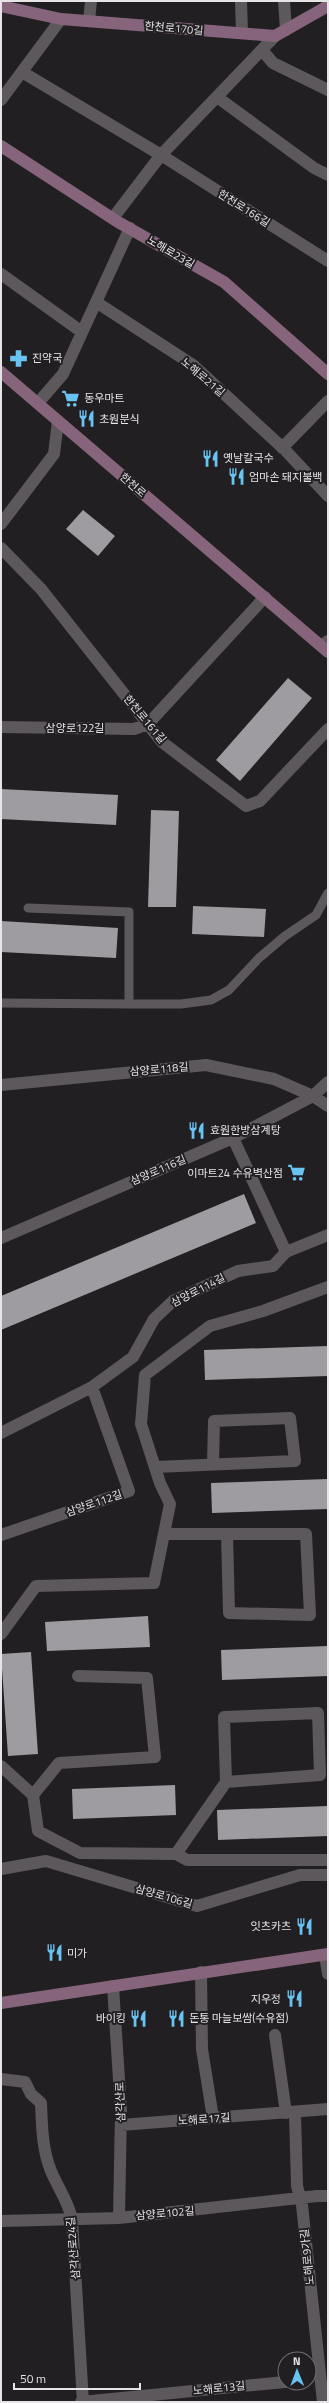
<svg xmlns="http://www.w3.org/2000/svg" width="329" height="2403" font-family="'Titillium Web','Noto Sans KR',sans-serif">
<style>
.building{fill:#9e9ca1}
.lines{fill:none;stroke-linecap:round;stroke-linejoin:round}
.lane{stroke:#5c585c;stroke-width:9}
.street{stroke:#5c585c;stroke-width:12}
.secondary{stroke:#86657c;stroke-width:12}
.labels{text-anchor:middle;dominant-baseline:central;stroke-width:4;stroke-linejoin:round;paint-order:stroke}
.street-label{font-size:11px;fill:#e6e4e6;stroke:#221f22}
.poi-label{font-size:11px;fill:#e6e4e6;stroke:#221f22;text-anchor:start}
</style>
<rect width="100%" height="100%" fill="#221f22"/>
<path class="building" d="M83,510L115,536L98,556L66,529Z
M288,678L312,698L240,781L216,760Z
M1,789L118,795L116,825L1,819Z
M151,810L179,811L176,907H148Z
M193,906L266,909L264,937L192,934Z
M1,921L118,928L116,958L1,952Z
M244,1194L256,1223L1,1330V1296Z
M328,1346V1376L205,1380L204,1350Z
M328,1479V1509L212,1513L211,1483Z
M148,1616L150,1647L47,1651L45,1622Z
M328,1646V1676L222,1680L221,1650Z
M31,1652L38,1754L8,1756L1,1654Z
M175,1785L176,1815L73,1819L72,1789Z
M328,1806V1836L218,1840L217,1810Z"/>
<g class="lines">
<path class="lane" d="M1,1003L129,1004V912L28,908
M129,1004H181L211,1000L229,990L259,958L285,936L316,915L328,893"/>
<path class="street" d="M241,1L242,33
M284,1L286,30
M89,21L91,1
M262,50L273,63L328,90
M22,72L161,155L328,261
M217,97L314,168L328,175
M1,100L61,19
M113,218L161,155L275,36
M1,274L82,332
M96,302L193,365L285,450L328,496
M38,403L63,374L130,228
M282,448L328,401
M1,524L54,454L58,421
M1,548L41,589L162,742L246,806L260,801L328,729
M321,646L328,641
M1,727L134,729L148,724L265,597
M1,1085L206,1065L274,1079L313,1096L328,1106
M1,1238L233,1138L313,1096L328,1082
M286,1252L328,1235
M1,1433L92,1387L133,1357L154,1319L173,1301L238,1271L273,1266L286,1252L233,1138
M155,1467L295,1461L290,1418L214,1421L213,1464
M164,1534H306L310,1615L229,1613L227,1534
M1,1535L129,1491L92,1387
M1,1634L36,1586L154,1583L170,1504L160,1483L141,1424L145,1375L210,1326L263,1311L328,1287
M1,1766L33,1795L38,1831L80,1853L176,1854L187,1860H328
M33,1795L59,1763L155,1757L147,1678L78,1676
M176,1854L226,1782L224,1717L318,1713L320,1775L226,1782
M1,1869L46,1861L197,1906L300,1875H328
M325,1955L328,1974
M201,1972L202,2049L213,2118
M113,1986L121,2111L119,2218
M275,2035L286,2113
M1,2079L25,2082L31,2094L41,2103C42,2126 42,2149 51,2171C58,2188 68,2201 72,2219L83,2402
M295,2113L297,2186L302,2205L323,2402
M121,2125L328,2109
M1,2221L119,2218L317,2196H328
M81,2402L285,2382"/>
<path class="secondary" d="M1,6L61,19L275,36L328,6
M1,146L118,222L224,282L328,374
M1,372L328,652
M1,2003L328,1954"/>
</g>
<defs>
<symbol id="pharmacy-bare" viewBox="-9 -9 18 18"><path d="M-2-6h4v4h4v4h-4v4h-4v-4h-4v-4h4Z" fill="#69c3f1" stroke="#221f22" stroke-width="2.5" paint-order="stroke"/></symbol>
<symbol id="supermarket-bare" viewBox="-9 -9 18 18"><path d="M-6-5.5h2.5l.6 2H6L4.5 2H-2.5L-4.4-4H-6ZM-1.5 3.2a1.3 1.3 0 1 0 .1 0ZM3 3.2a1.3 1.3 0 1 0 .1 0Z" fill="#69c3f1" stroke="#221f22" stroke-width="2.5" paint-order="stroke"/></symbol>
<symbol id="restaurant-bare" viewBox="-9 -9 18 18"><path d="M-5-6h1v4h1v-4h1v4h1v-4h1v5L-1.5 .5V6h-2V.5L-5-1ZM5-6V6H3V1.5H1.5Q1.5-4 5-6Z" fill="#69c3f1" stroke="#221f22" stroke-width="2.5" paint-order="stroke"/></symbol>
</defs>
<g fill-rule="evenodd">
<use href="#pharmacy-bare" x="6" y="346" width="25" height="25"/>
<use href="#supermarket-bare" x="58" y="386" width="25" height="25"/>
<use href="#restaurant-bare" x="74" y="406" width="25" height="25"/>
<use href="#restaurant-bare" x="198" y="446" width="25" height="25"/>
<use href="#restaurant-bare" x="224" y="464" width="25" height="25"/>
<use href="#restaurant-bare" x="184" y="1118" width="25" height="25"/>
<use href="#supermarket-bare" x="284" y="1160" width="25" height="25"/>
<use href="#restaurant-bare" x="292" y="1914" width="25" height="25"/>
<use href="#restaurant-bare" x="42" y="1940" width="25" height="25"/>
<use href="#restaurant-bare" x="282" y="1986" width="25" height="25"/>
<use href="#restaurant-bare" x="126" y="2006" width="25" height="25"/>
<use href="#restaurant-bare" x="164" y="2006" width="25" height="25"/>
</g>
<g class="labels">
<g class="street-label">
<text transform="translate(174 28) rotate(5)">한천로170길</text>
<text transform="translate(244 208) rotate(32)">한천로166길</text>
<text transform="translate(171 252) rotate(30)">노해로23길</text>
<text transform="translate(203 377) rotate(40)">노해로21길</text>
<text transform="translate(133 485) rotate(41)">한천로</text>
<text transform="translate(145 719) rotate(50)">한천로161길</text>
<text x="75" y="728">삼양로122길</text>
<text transform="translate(159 1069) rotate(-5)">삼양로118길</text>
<text transform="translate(158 1170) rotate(-23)">삼양로116길</text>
<text transform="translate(198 1290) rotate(-27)">삼양로114길</text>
<text transform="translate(94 1503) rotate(-19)">삼양로112길</text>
<text transform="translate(164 1896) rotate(16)">삼양로106길</text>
<text transform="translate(120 2102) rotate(-92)">삼각산로</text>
<text transform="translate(204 2119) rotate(-4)">노해로17길</text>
<text transform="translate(165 2213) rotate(-5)">삼양로102길</text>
<text transform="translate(73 2248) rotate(-95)">삼각산로24길</text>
<text transform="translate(307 2257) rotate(-96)">노해로9가길</text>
<text transform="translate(219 2388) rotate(-6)">노해로13길</text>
</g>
<g class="poi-label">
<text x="32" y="358">진약국</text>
<text x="84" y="398">동우마트</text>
<text x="99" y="419">초원분식</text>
<text x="223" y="458">옛날칼국수</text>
<text x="249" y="477">엄마손 돼지불백</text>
<text x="210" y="1130">효원한방삼계탕</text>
<text x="283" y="1173" text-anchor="end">이마트24 수유벽산점</text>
<text x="291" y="1926" text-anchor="end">잇츠카츠</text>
<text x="67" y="1953">미가</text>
<text x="281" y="1999" text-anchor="end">지우정</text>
<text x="126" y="2018" text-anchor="end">바이킹</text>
<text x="189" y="2018">돈통 마늘보쌈(수유점)</text>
</g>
</g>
<rect width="329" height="2403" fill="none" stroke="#e6e4e6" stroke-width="4"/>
<g transform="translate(297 2371) rotate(359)"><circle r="19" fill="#221f22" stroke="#706e70"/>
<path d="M0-3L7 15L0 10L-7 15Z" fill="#69c3f1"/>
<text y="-6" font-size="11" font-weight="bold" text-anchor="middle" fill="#e6e4e6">N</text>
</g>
<path d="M14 2383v6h126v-6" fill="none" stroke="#e6e4e6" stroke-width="2"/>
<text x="20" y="2383" font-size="12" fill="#e6e4e6" stroke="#221f22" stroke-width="3" paint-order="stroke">50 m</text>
</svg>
